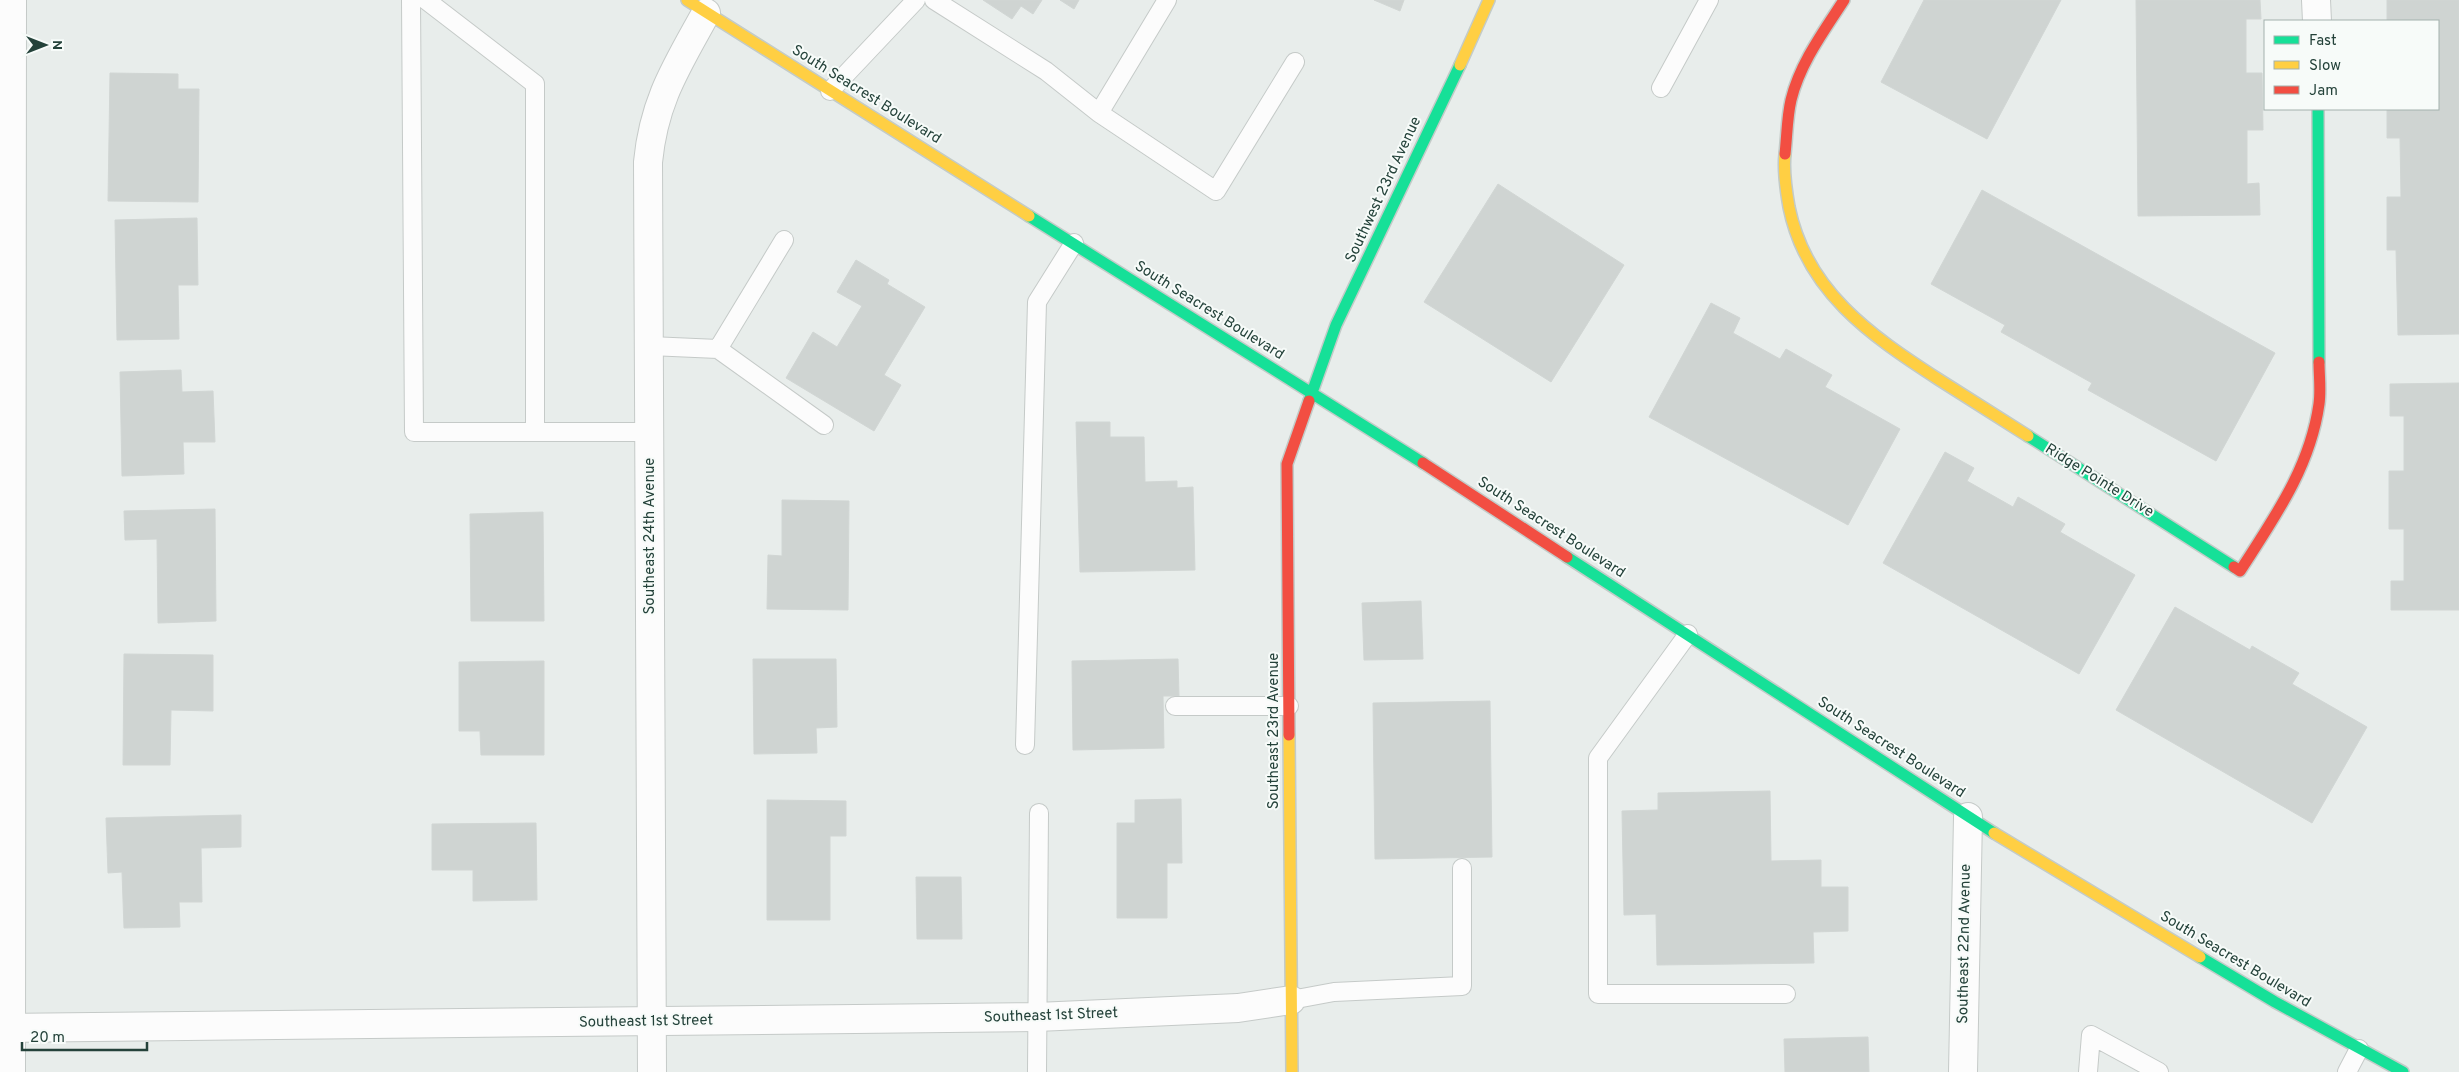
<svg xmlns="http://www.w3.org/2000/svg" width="2459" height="1072" font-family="Overpass,sans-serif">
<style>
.building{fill:#cfd4d2;stroke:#d1d6d4}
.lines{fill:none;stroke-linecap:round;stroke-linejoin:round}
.lane-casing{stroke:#c5cac8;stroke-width:20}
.street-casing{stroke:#c5cac8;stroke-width:30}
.fast-casing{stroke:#c3cbc8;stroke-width:14}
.slow-casing{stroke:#c3cbc8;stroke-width:14}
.jam-casing{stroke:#c3cbc8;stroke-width:14}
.lane{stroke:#fcfcfc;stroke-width:18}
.street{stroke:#fcfcfc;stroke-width:28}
.fast{stroke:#16e098;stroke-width:11}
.slow{stroke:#ffcf43;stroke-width:11}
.jam{stroke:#f24e42;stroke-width:11}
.labels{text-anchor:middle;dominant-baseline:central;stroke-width:4;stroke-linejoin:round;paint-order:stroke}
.street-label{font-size:15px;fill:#24423a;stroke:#f7fbf9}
</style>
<rect width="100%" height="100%" fill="#e8edeb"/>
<path class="building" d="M983,0H1042L1033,14L1021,6L1012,19Z
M1060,0H1079L1074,9Z
M1374,0H1404L1400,11Z
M1924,0H2061L1987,139L1881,82Z
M2136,0H2260L2261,19H2246V73H2262L2263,130H2247V184L2259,183L2260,215L2138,216Z
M2387,0H2459V334L2398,335L2396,250H2387V197H2401L2400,138H2387V109H2438V21H2387Z
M110,73L178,74V89H199L198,202L108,201Z
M1498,184L1624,265L1551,382L1424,302Z
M1982,190L2275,353L2216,461L2088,390L2092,383L2001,332L2005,325L1931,284Z
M197,218L198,285H178L179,339L117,340L115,220Z
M856,260L889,280L887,284L925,307L884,375L901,385L874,431L786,378L813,332L837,347L862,306L837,292Z
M1711,303L1740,318L1733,333L1780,359L1786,349L1832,375L1825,387L1900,429L1848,525L1649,417Z
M181,370L182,392L213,391L215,442H183L184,474L122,476L120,372Z
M2459,383V610H2391V581H2404V529H2389V471H2404V416H2390V384Z
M1076,422H1110V437H1144L1145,482L1177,481V488L1193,487L1195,570L1080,572Z
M1945,452L1974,468L1967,481L2013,507L2018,497L2065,524L2060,532L2135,575L2079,674L1883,563Z
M782,500L849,501L848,610L767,609L768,555L782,556Z
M215,509L216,621L158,623L157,539L125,540L124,511Z
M543,512L544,621H471L470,514Z
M1421,601L1423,659L1364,660L1362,603Z
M2175,607L2250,650L2252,646L2299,673L2292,684L2367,727L2312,823L2116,710Z
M124,654L213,655V711L171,710L170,765H123Z
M753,659H836L837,727L816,728L817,753L754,754Z
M1178,659L1179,696H1163L1164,748L1073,750L1072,661Z
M544,661V755H481L480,731H459V662Z
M1490,701L1492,857L1375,859L1373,703Z
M1770,791L1771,861L1821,860V887H1848V931L1813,932L1814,963L1657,965L1656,914L1624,915L1622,811L1658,810V793Z
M1181,799L1182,863H1167V918H1117V823H1135V800Z
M767,800L846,801V836H830V920H767Z
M241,815V847L201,848L202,902H179L180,927L124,928L122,872L108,873L106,818Z
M536,823L537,900L473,901V870H432V824Z
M916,877H961L962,939H917Z
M1868,1037L1869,1072H1785L1784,1039Z"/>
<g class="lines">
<defs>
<path id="lane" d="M411,0L414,432H650
M426,0L535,84V432
M934,0L1046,71L1099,113L1216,191L1295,62
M1661,88L1709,0
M830,91L916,0
M1099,113L1167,0
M650,346L718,349L824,425
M718,349L784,240
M1688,634L1598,758V994H1786
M1175,706H1289
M1025,745L1037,302L1074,243
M1291,1000L1334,992L1462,986V868
M1037,1072L1039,813
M2088,1072L2091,1035L2159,1072
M2347,1072L2359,1049"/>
<path id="street" d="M2316,0L2317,21
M0,1028L1037,1017L1238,1008L1291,1000
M11,1072L12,0
M652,1072L648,162C654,100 677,66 706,13
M1963,1072L1968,817"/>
<path id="fast" d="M2318,109L2319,362
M1029,216L1423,463
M1309,401L1336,325L1460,65
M2028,436L2234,567
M1567,557L1994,833
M2200,957L2275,1002L2403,1072"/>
<path id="slow" d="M687,0L1029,216
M1460,65L1489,0
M1785,154C1783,171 1786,190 1789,207C1806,291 1870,335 1938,379C1968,398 1998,417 2028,436
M1289,735L1292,1072
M1994,833L2200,957"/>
<path id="jam" d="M1785,154C1787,136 1787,117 1791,100C1800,63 1824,31 1844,0
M1423,463L1567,557
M2234,567L2240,571C2274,518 2310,468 2319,404C2321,390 2319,375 2319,362
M1289,735L1287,464L1309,401"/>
</defs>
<use href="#lane" class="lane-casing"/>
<use href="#street" class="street-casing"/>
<use href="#fast" class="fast-casing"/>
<use href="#slow" class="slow-casing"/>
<use href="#jam" class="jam-casing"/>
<use href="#lane" class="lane"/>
<use href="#street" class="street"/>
<use href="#fast" class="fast"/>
<use href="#slow" class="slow"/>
<use href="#jam" class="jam"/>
</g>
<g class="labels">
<g class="street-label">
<text transform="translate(866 95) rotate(32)">South Seacrest Boulevard</text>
<text transform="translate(1384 190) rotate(-65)">Southwest 23rd Avenue</text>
<text transform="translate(1209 311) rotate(32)">South Seacrest Boulevard</text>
<text transform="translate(2099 481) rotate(32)">Ridge Pointe Drive</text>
<text transform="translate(1551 528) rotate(33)">South Seacrest Boulevard</text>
<text transform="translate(650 536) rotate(-90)">Southeast 24th Avenue</text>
<text transform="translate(1274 731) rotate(-90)">Southeast 23rd Avenue</text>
<text transform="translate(1891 748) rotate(33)">South Seacrest Boulevard</text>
<text transform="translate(1965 944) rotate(-89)">Southeast 22nd Avenue</text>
<text transform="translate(2235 960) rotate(31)">South Seacrest Boulevard</text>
<text transform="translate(1051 1016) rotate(-2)">Southeast 1st Street</text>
<text transform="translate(646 1022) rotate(-1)">Southeast 1st Street</text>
</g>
</g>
<rect x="2264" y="20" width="175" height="90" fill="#f7fbf9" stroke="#a3b1ad"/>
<rect x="2274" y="36" width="25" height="8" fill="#16e098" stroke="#a3b1ad"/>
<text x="2309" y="45" font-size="15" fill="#24423a">Fast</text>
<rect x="2274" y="61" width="25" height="8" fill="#ffcf43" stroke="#a3b1ad"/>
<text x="2309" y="70" font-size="15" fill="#24423a">Slow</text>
<rect x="2274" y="86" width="25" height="8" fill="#f24e42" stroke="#a3b1ad"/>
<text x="2309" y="95" font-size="15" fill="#24423a">Jam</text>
<g transform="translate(45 45) rotate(90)" stroke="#f7fbf9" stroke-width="4" paint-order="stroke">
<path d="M0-4L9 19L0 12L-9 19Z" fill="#24423a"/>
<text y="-8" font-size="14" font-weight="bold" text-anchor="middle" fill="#24423a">N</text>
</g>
<path d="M22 1042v8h125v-8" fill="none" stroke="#24423a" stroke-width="2.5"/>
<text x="30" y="1042" font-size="15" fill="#24423a" stroke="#f7fbf9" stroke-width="4" paint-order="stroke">20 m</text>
</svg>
